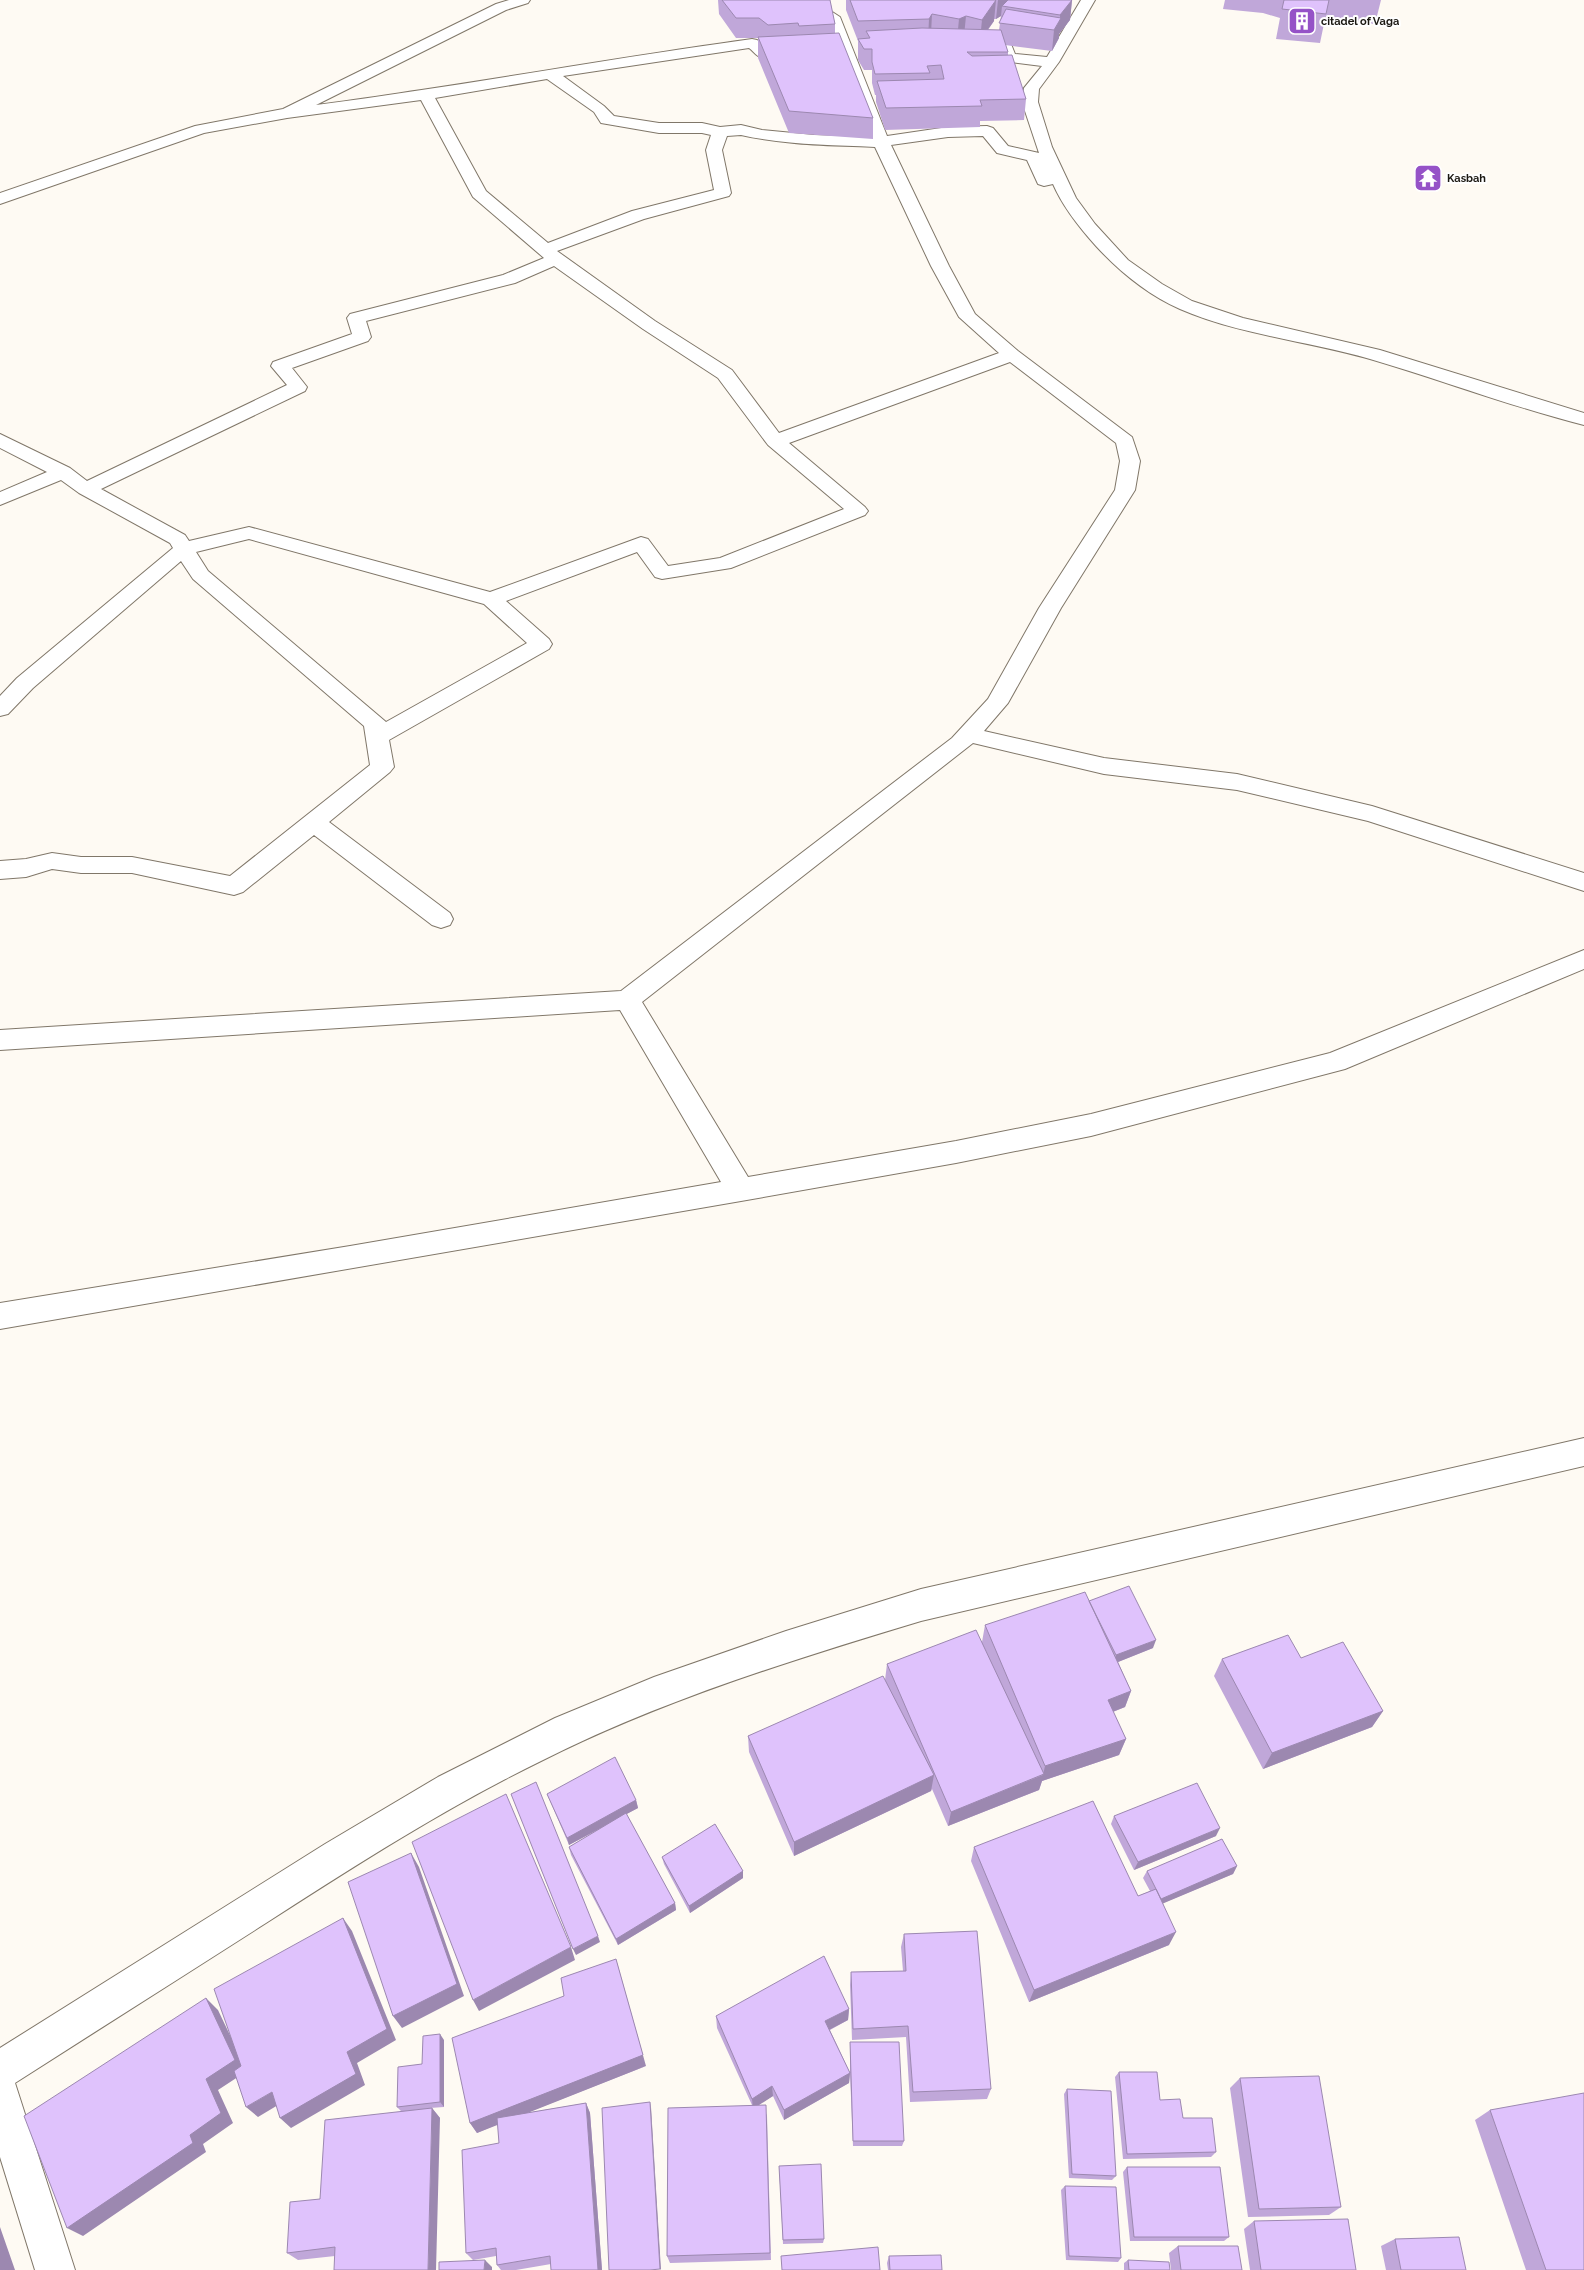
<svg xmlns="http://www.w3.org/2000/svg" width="1584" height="2270" font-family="Raleway,sans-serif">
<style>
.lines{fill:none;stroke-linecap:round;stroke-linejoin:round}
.street-casing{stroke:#807769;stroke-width:2}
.street{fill:#fff;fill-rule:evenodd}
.wall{fill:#c0a7d9;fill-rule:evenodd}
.shaded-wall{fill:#9c88b0}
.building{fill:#dfc2fc;stroke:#9c88b0}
.labels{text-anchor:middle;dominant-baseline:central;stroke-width:4;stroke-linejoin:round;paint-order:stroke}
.far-poi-label{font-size:11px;font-weight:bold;fill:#1b1812;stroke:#fff;text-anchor:start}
</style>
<rect width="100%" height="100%" fill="#fefaf3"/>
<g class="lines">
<defs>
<path id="street" d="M509,0H530L528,3L506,10L316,105C462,86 606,59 752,39L757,40L768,48H794L801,52C797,58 765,60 758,56C755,54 752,50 749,48L563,76L604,106L614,116L659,123H702L720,127L741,125L762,130L814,135L871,137L829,22L810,10L789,3L787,0H808L820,4L840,17L887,136L948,127L987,126L993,128L1008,146L1039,153L1022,102L1024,88L1042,66L1003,61L999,51L984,50L977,46C983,38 1002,42 1011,44L1015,54L1047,57L1081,0H1095L1059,62L1039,89L1038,102L1052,147L1076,198L1095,224L1128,260L1162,284L1192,301L1243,318L1380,350L1584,413V425C1512,407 1442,380 1370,359C1308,341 1240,335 1180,309C1148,295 1119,271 1096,246C1079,227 1063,207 1053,184L1044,186L1038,184L1027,160L997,153L983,136L948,137L891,145L949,266L975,314L1018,351L1132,437L1140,461L1135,490L1061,608L1008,703L984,731L1104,758L1237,774L1372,806L1584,873V891L1368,821L1237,790L1104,774L973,743L642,1002L748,1177L956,1141L1091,1114L1330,1053L1584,950V969L1345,1069L1091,1136L956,1163L741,1201L0,1329V1303L350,1246L721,1182L620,1010L0,1050V1030L621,991L952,738L988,699L1039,608L1115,490L1120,461L1116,443L1010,362L789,443L865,507L868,511L865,515L731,568L662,579L655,577L637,552L506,601L549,639L552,644L549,649L389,740L394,767L390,772L329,822L450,913L453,919L450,925L441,928L432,925L314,835L243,892L234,895L132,873H81L52,869L26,877L0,879V861L26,859L52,853L81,857H132L230,876L370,765L364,726L193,579L181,561L33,688L8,714L0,716V696L17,678L173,548L170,543L79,493L61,480L0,505V492L47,472L0,448V434L70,468L87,481L287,385L271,366L273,362L352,334L347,318L350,314L503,275L544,258L473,197L421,100L287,118L204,133L0,204V193L195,126L283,109L496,4ZM547,79L594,112L601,123L659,133H702L711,135L706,150L714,190L632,211L548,243L486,191L435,98ZM741,135C785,145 830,145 875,147L931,266L959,317L999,353L779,433L732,370L655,321L557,251L644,219L729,196L731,193L722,150L727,136ZM554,266L643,329L718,378L768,445L844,509L720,558L668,566L648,539L641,537L490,592L249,527L189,541L185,535L101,489L305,391L307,387L292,368L368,341L371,337L366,321L515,283ZM249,539L484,604L527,643L386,722L208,571L196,552Z
M1584,1438V1466L921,1621C792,1660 662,1700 541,1761C445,1808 356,1865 266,1923C183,1976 99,2029 15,2083L75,2270H35L0,2157V2048L325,1844L438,1777L555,1718L654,1677L786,1631L921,1589Z"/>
</defs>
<use href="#street" class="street-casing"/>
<use href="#street" class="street"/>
</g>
<path class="wall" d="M718,0H830L835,24V33L873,118V139L789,133L758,58V38H736L719,14Z
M846,0H1072L1070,20L1059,34V38L1052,51L1005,45L1008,52V55L1026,99L1024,120L980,121V127L885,130L876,102V95H875L872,83V70H864L858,60V41L846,10ZM1001,16L999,30H988L994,21V19H996Z
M1225,0H1381L1375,24L1325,19L1320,43L1276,39L1280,18L1263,13L1223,9Z
M1089,1601L1153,1648L1118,1662L1131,1691L1125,1707L1113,1712L1126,1739L1119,1755L1042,1781L1039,1790L948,1826L932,1789L931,1791L794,1856L749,1752L748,1736L885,1680L887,1664L982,1642L985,1625Z
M1301,1658L1383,1711L1372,1727L1263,1769L1214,1676L1222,1659Z
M547,1794L636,1800L638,1808L626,1814L675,1903L676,1910L618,1945L571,1855L569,1847L607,1825L569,1845L550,1801Z
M1114,1816L1216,1836L1134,1870L1111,1824Z
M974,1847L1138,1896L1150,1891L1143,1878L1147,1871L1237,1866L1233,1874L1163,1903L1169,1945L1029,2002L971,1861Z
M662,1857L743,1871V1878L690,1913L664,1864Z
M904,1934L991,2089L987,2099L910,2102L906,2037L852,2040L850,1985L851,1972L903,1971L901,1947Z
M849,2009L848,2020L830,2030L850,2073V2042L904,2141L902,2146H853L850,2073L849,2083L784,2120L773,2096L758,2105L767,2115L771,2260L670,2263L667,2256L752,2105L717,2028L716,2016Z
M444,2040V2107L430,2108H432L440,2118L335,2256L298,2260L287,2253L320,2199L402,2112L397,2107L422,2064Z
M646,2066L526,2113L586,2103L590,2113L602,2270H551V2264L516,2270H501L497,2265L496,2256L473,2260L466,2253L499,2143L498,2124L477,2133L470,2123Z
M1119,2072L1183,2118L1216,2152L1211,2157L1123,2159L1115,2077Z
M1240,2078L1341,2207L1329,2215L1248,2217L1230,2088Z
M1067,2089L1116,2176L1112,2180L1069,2178L1064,2094Z
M1490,2110L1584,2270H1526L1475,2120Z
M779,2166L824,2239L823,2243L783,2244Z
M1127,2167L1229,2237L1224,2241H1130L1123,2172Z
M1065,2186L1121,2258L1118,2262L1066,2260L1061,2190Z
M1254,2221L1356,2270H1250L1244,2229Z
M1395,2239L1466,2270H1386L1381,2246Z
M1178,2246L1242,2270H1171L1169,2253Z
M889,2256L942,2270H888L887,2263Z
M1128,2260L1170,2270H1124V2263Z"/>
<path class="shaded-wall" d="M996,0L994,21L980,40L982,20Z
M998,0H1018L1002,6L1001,16L996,19Z
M1072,0L1070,20L1059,34V38L1052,51L1054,30L1060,20V15Z
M932,14L931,34L928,40L929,19Z
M966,16L964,36L957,40L959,19Z
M1156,1640L1153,1648L1113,1664L1116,1655Z
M1131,1691L1125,1707L1102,1716L1108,1700Z
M1383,1711L1372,1727L1263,1769L1272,1753Z
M1126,1739L1119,1755L1042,1781L1039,1790L948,1826L951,1812L1043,1775L1045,1766Z
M934,1775L931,1791L794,1856V1842Z
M636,1800L638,1808L569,1845L567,1838Z
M1220,1828L1216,1836L1134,1870L1138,1862Z
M411,1853L419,1867L464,1996L402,2028L393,2016Z
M1237,1866L1233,1874L1157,1906L1161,1899Z
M743,1871V1878L690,1913L689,1906Z
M675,1903L676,1910L618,1945L616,1939Z
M343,1918L352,1931L396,2040L357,2063L365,2085L291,2128L280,2118Z
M1176,1932L1169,1945L1029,2002L1034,1990Z
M598,1936L600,1942L576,1955L573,1949Z
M571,1947L575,1960L479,2011L473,2000Z
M616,1959L646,2066L477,2133L470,2123Z
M206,1998L218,2010L247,2071L218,2090L233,2123L203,2144L206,2152L83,2236L67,2228L190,2135L206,2079Z
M849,2009L848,2020L825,2032V2021Z
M440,2034L444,2040V2107L440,2102Z
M850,2073L849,2083L784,2120V2110Z
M772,2086L773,2096L753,2109L752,2099Z
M272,2092L283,2102L258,2117L246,2107Z
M650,2102L651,2107L661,2270L660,2269Z
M586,2103L590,2113L602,2270H598Z
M432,2108L440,2118L436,2270H428Z
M0,2227L15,2270H0Z
M485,2260L492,2267V2270H484Z"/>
<path class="building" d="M722,0H830L835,24L799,26L798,23L768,25L759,18H736Z
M850,0H996L982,20L966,16L959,19L932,14L929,19L858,21Z
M1008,0H1072L1060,15L1002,6Z
M1284,0H1329L1326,14L1282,9Z
M1006,9L1061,18L1054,30L999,23Z
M922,28L1001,30L1008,52H967L972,56L1012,55L1026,99L980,100L982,106L886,108L877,81L944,79L941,65L927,66L930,73L875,74L872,62V49H864L858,39L870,38L866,31Z
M839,33L873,118L789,111L758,37Z
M1129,1586L1156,1640L1116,1655L1089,1601Z
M1085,1592L1131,1691L1108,1700L1126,1739L1045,1766L985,1625Z
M976,1630L1044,1774L951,1812L887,1664Z
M1288,1635L1301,1658L1343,1642L1383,1711L1272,1753L1222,1659Z
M883,1676L934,1775L794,1842L748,1736Z
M615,1757L636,1800L567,1838L547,1794Z
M536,1782L598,1936L573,1949L511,1794Z
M1197,1783L1220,1828L1138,1862L1114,1816Z
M506,1794L571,1947L473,2000L412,1842Z
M1093,1801L1138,1896L1156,1889L1176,1932L1034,1990L974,1847Z
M626,1813L675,1903L616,1939L569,1847Z
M715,1824L743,1871L689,1906L662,1857Z
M1222,1839L1237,1866L1161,1899L1147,1871Z
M411,1853L457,1984L393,2016L348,1882Z
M343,1918L387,2029L347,2052L356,2074L280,2118L272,2092L246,2107L234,2071L241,2066L214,1989Z
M977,1931L991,2089L913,2092L908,2026L853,2029L851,1972L906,1971L904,1934Z
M824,1956L849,2009L825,2021L850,2073L784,2110L772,2086L752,2099L716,2016Z
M616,1959L643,2055L470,2123L452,2038L564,1996L561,1978Z
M206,1998L235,2060L206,2079L221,2113L190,2135L193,2143L67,2228L24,2116Z
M440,2034V2102L397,2107L398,2067L422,2064L423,2036Z
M850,2042H899L904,2141H853Z
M1119,2072H1157L1160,2100L1180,2099L1183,2118H1212L1216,2152L1127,2154Z
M1319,2076L1341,2207L1259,2209L1240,2078Z
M1067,2089L1111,2091L1116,2176L1072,2174Z
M1584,2093V2270H1546L1490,2110Z
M650,2102L660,2269L650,2270H609L602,2108Z
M586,2103L598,2270H551L550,2256L497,2265L496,2248L466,2253L462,2150L499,2143L497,2118Z
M766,2105L770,2253L667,2256L668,2108Z
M432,2108L428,2270H334L335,2247L287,2253L290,2202L320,2199L325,2120Z
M821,2164L824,2239L783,2240L779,2166Z
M1127,2167H1220L1229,2237H1134Z
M1065,2186L1116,2187L1121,2258L1069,2256Z
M1348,2219L1356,2270H1261L1254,2221Z
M1459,2237L1466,2270H1401L1395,2239Z
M1178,2246H1238L1242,2270H1181Z
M878,2247L880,2270H782L781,2256Z
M941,2255L942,2270H890L889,2256Z
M485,2260L484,2270H439V2262Z
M1128,2260L1169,2262L1170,2270H1129Z"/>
<defs>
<symbol id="building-square" viewBox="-11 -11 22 22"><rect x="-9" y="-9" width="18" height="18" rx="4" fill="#9552c7" stroke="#fff"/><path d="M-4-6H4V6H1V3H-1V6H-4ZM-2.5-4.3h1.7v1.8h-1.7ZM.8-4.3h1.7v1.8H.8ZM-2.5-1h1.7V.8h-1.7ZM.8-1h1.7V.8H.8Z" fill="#fff"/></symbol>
<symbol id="temple-square" viewBox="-11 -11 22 22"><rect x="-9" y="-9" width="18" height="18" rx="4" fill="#9552c7" stroke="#fff"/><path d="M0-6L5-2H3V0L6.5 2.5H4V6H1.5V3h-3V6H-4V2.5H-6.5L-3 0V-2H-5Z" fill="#fff"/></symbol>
</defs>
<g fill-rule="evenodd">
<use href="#building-square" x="1286" y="5" width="32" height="32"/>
<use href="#temple-square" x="1412" y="162" width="32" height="32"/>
</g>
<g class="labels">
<g class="far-poi-label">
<text x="1321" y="21">citadel of Vaga</text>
<text x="1447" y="178">Kasbah</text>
</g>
</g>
</svg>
